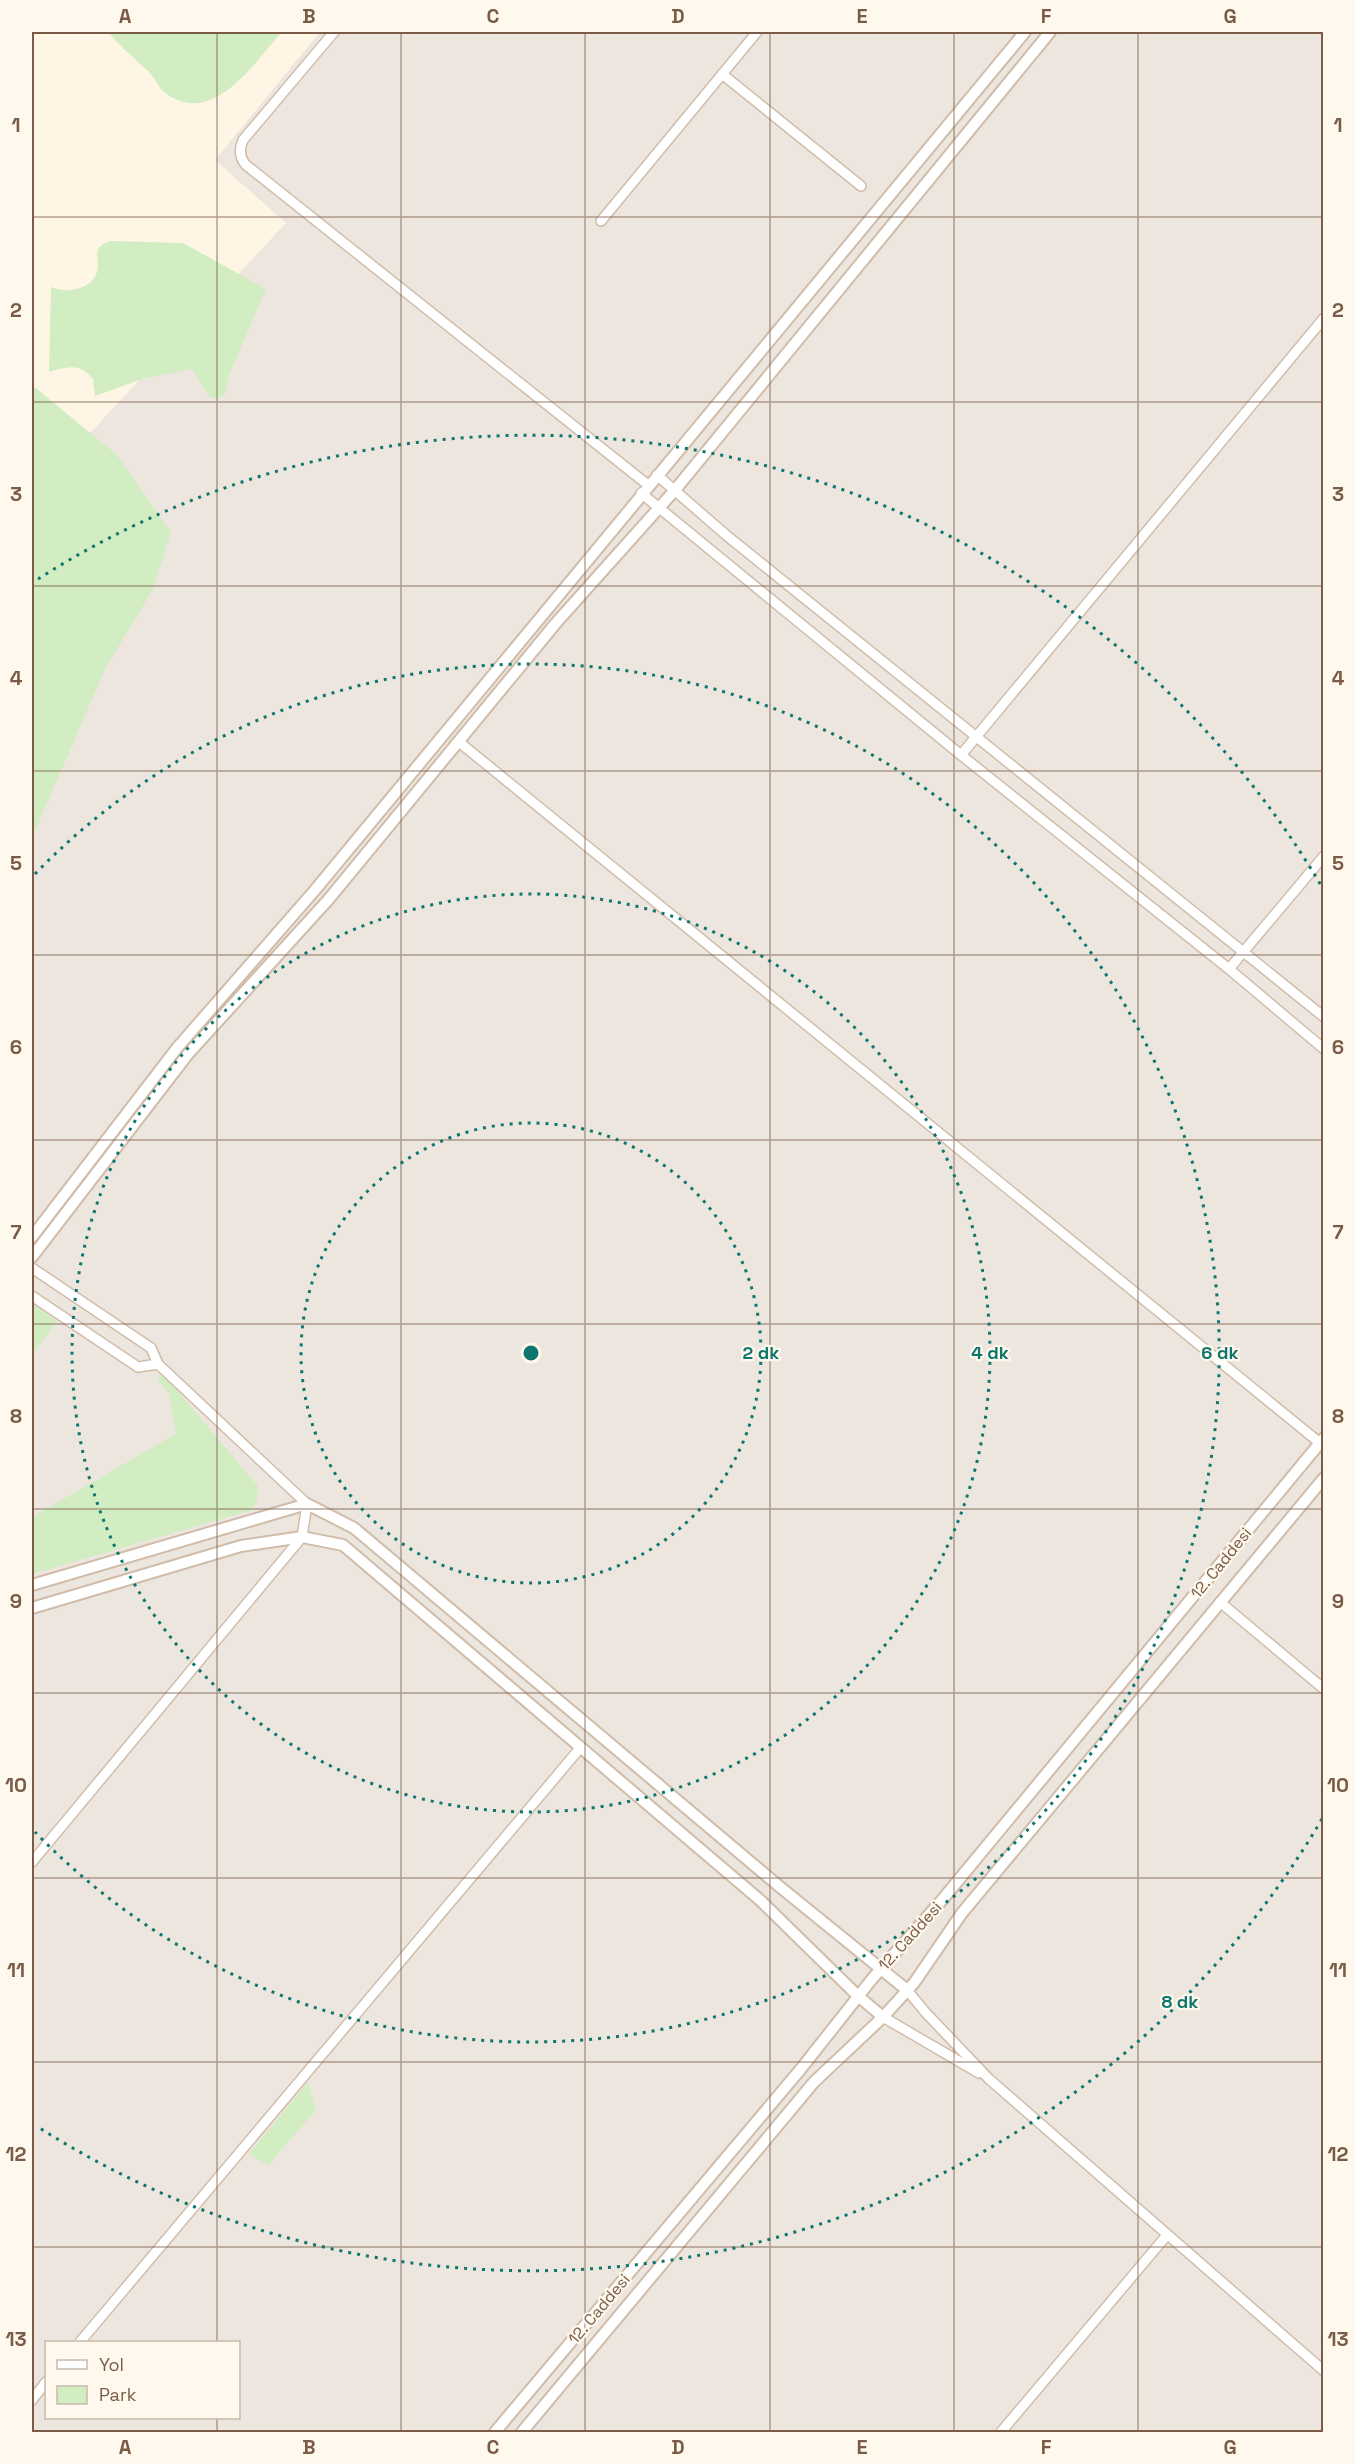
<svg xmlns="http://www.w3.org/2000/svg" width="1355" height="2464" font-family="'Space Grotesk',sans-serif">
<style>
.industrial{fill:#ede6df;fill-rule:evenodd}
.green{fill:#d1edc1}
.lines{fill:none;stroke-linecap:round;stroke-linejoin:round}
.minor-casing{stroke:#d0bca9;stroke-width:12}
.tertiary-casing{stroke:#d0bca9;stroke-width:14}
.minor{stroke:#fff;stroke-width:9}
.tertiary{stroke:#fff;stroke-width:10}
.grid{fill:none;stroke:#795b47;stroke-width:1.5;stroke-opacity:0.55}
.ring{fill:none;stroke:#0f766e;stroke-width:3;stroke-dasharray:3 6}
.labels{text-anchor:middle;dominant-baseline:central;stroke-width:4.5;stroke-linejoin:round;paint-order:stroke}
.street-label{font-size:16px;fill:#795b47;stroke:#fff8ec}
.centre{fill:#0f766e;stroke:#fff8ec;stroke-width:3}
.ring-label{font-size:18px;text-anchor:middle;font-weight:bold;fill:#0f766e;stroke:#fff8ec;stroke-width:4.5;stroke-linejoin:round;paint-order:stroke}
.neatline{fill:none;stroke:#795b47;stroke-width:2}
.grid-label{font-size:20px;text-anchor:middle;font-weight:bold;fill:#795b47}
</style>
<rect width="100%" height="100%" fill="#fef5e4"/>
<path class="industrial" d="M320,32H1323V2432H32V495L286,223L215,160ZM46,2342H238V2418H46Z"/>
<path class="green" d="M108,32H282C255,61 215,126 168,95C158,89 156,78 148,71C134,58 120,46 108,32Z
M110,241L183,243L266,289L229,375L225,395L216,399L210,397L192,369L145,378L95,396L93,379C80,362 66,367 49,372L51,287C66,294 96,290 98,267C98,254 93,247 110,241Z
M32,385L116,454L171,532L153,589L105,669L32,838Z
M32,1303L57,1321L35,1351L32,1349Z
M159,1375L165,1376L258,1486L257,1500L252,1510L32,1574V1517L176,1434L169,1393L158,1380Z
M308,2082L316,2110L268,2165L249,2154Z"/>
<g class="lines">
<defs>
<path id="minor" d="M334,32L243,140C239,149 239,157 246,165L648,485
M722,74L861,186
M601,221L757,32
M657,475L726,535L1324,1017
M641,493L961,755L1229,969L1324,1049
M459,742L1320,1443
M961,755L1324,318
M1229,969L1324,856
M32,1268L151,1348L158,1364L307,1504L302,1537L32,1862
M32,1296L138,1367L158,1364
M1220,1602L1324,1689
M907,1990L926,2013L989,2079L1324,2371
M883,2017L979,2073
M80,2342L581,1747
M32,2400L46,2382
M1001,2432L1167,2235"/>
<path id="tertiary" d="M32,1237L177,1048L315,890L1025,32
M32,1257L188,1054L328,900L556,623L675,490L1050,32
M32,1585L307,1504L354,1528L780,1887L907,1990
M32,1608L241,1546L302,1537L343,1545L761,1901L858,1996L883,2017
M495,2432L800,2070L872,1979L942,1900L1324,1438
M522,2432L814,2082L883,2017L914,1983L962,1913L1324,1478"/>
</defs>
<use href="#minor" class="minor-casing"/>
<use href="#tertiary" class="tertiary-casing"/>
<use href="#minor" class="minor"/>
<use href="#tertiary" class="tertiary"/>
</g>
<path class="grid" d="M217,32V2342M401,32V2432M585,32V2432M770,32V2432M954,32V2432M1138,32V2432M32,217H1324M32,402H1324M32,586H1324M32,771H1324M32,955H1324M32,1140H1324M32,1324H1324M32,1509H1324M32,1693H1324M32,1878H1324M32,2062H1324M32,2247H1324M217,2418V2432"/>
<g class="ring">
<circle cx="531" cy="1353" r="230"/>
<circle cx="531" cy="1353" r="459"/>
<path d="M35 874A689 689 0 1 1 35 1832"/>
<path d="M1322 1819A918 918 0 0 1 38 2127M38 579A918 918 0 0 1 1322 887"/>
</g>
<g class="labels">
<g class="street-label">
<text transform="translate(1221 1563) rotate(-51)">12. Caddesi</text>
<text transform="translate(910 1936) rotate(-48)">12. Caddesi</text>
<text transform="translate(599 2309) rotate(-50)">12. Caddesi</text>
</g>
</g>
<circle cx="531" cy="1353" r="9" class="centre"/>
<g class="ring-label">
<text x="761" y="1359">2 dk</text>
<text x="990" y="1359">4 dk</text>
<text x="1220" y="1359">6 dk</text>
<text x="1180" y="2008">8 dk</text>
</g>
<rect width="1355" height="2464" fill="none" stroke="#fff8ec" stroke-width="66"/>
<rect x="45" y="2341" width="195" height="78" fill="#fff8ec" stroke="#c9b9aa" stroke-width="1.5"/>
<rect x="57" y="2360" width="30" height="9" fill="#ffffff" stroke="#c9b9aa" stroke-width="1.5"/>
<text x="99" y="2371" font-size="18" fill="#795b47">Yol</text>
<rect x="57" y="2386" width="30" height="18" fill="#d1edc1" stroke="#c9b9aa" stroke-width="1.5"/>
<text x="99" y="2401" font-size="18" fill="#795b47">Park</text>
<rect x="33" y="33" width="1289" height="2398" class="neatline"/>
<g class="grid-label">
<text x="125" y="23">A</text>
<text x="309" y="23">B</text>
<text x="493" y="23">C</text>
<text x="678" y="23">D</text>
<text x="862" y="23">E</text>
<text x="1046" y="23">F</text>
<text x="1230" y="23">G</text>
<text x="16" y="132">1</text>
<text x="1338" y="132">1</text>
<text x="16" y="317">2</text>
<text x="1338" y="317">2</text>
<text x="16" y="501">3</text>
<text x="1338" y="501">3</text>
<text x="16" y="685">4</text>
<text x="1338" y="685">4</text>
<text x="16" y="870">5</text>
<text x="1338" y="870">5</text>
<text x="16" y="1054">6</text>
<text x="1338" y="1054">6</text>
<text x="16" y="1239">7</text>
<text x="1338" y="1239">7</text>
<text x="16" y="1423">8</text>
<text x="1338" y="1423">8</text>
<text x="16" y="1608">9</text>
<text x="1338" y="1608">9</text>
<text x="16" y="1792">10</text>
<text x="1338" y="1792">10</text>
<text x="16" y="1977">11</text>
<text x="1338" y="1977">11</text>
<text x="16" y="2161">12</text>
<text x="1338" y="2161">12</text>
<text x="16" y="2346">13</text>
<text x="1338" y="2346">13</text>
<text x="125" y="2454">A</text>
<text x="309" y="2454">B</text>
<text x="493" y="2454">C</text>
<text x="678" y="2454">D</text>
<text x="862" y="2454">E</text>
<text x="1046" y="2454">F</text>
<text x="1230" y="2454">G</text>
</g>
</svg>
